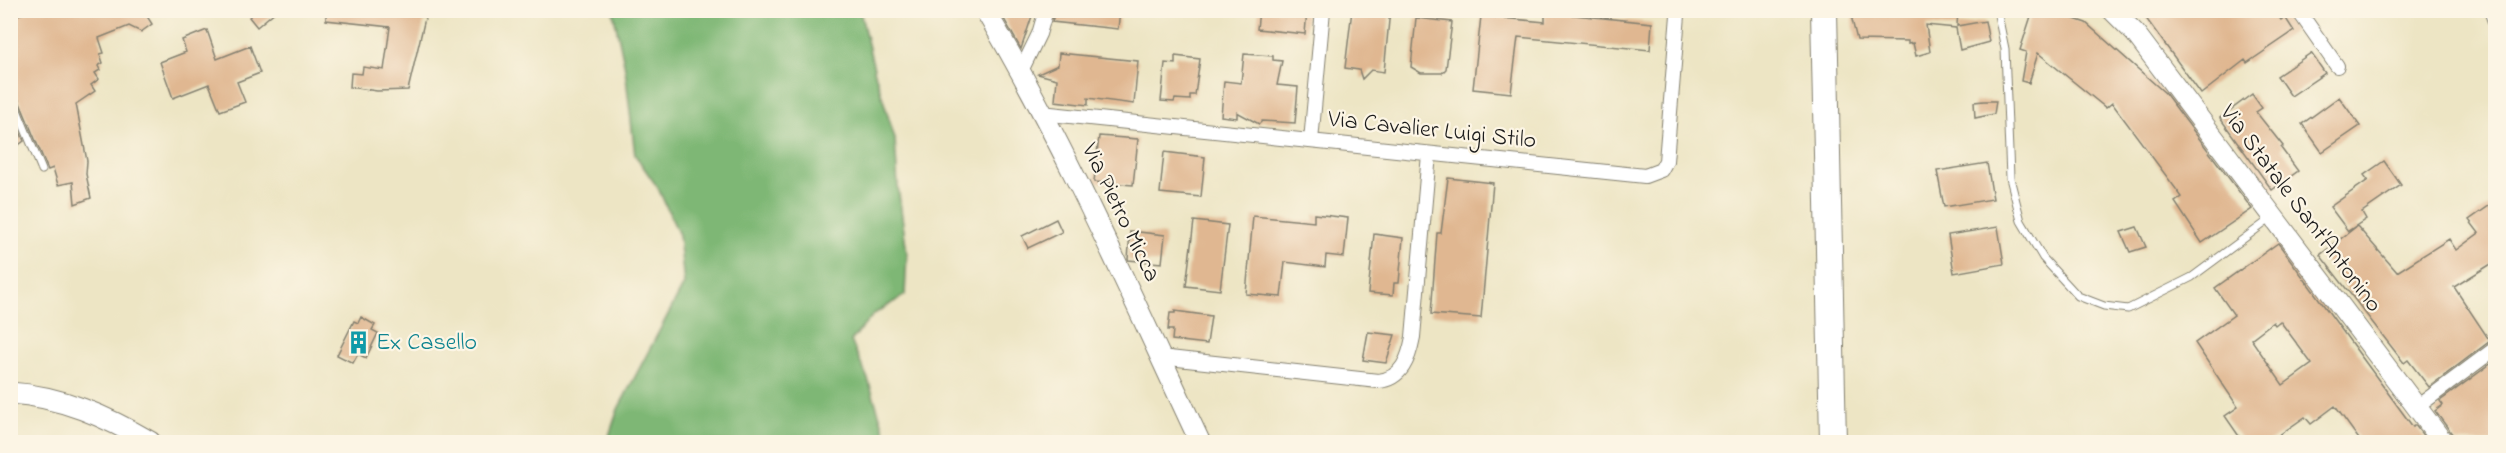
<svg xmlns="http://www.w3.org/2000/svg" width="2506" height="453" font-family="'Indie Flower',sans-serif">
<style>
.forest{fill:#7eb775;stroke:#4d6a48;stroke-width:1.5}
.building{fill:#e0b791;fill-rule:evenodd}
.lines{fill:none;stroke-linecap:round;stroke-linejoin:round}
.lane-casing{stroke:#848070;stroke-width:9}
.street-casing{stroke:#848070;stroke-width:16}
.secondary-casing{stroke:#848070;stroke-width:22}
.primary-casing{stroke:#848070;stroke-width:23}
.highway-casing{stroke:#848070;stroke-width:28}
.lane{stroke:#fff;stroke-width:7}
.street{stroke:#fff;stroke-width:14}
.secondary{stroke:#fff;stroke-width:20}
.primary{stroke:#fff;stroke-width:21}
.highway{stroke:#fff;stroke-width:26}
.labels{text-anchor:middle;dominant-baseline:central;stroke-width:4.5;stroke-linejoin:round;paint-order:stroke}
.street-label{font-size:24px;fill:#1c1c1c;stroke:#fcf5e5}
.culture-label{font-size:24px;fill:#0d838f;stroke:#fcf5e5;text-anchor:start}
</style>
<rect width="100%" height="100%" fill="#fcf5e5"/>
<filter id="ink" filterUnits="userSpaceOnUse"><feTurbulence type="fractalNoise" baseFrequency=".0167" numOctaves="2"/><feDisplacementMap in="SourceGraphic" scale="12" xChannelSelector="R" yChannelSelector="G"/><feConvolveMatrix kernelMatrix="1 2 1 2 8 2 1 2 1" color-interpolation-filters="sRGB"/></filter>
<filter id="wash" filterUnits="userSpaceOnUse"><feTurbulence type="fractalNoise" baseFrequency=".008" numOctaves="4" result="noise"/><feDisplacementMap in="SourceGraphic" scale="24" xChannelSelector="R" yChannelSelector="G"/><feGaussianBlur stdDeviation="1.35" result="paint"/><feColorMatrix in="noise" values="0 0 0 0 0 0 0 0 0 0 0 0 0 0 0 0 0 1.4 0 .05"/><feComposite in="paint" operator="in"/></filter>
<g filter="url(#wash)">
<rect width="100%" height="100%" fill="#ede5c4"/>
<path class="forest" d="M613,11H860L875,73L895,139L898,187L907,253L905,295L874,314L851,341L868,379L888,442H607L618,409L684,284L679,235L658,188L635,155L625,68Z"/>
<g id="blocks">
<path class="building" d="M35,10H143L152,24L141,32L129,26L99,38L104,53L100,54L103,63L98,66L100,70L95,73L99,79L91,85L95,91L76,104L87,161L86,174L91,198L75,204L73,182L58,185L53,168L48,170L15,91L10,87V17Z
M257,10H277L257,27L249,17Z
M326,10H427L408,90L377,91L350,87L351,73L362,74L363,67L384,70L390,27L326,20Z
M999,10H1034L1021,49Z
M1055,10H1120L1118,29L1052,22Z
M1259,10H1307L1305,34L1257,29Z
M1352,10H1390L1384,72L1371,70L1362,79L1359,70L1345,68Z
M1853,10H1958L1957,26L1985,21L1989,42L1960,50L1956,28L1926,25L1930,52L1916,56L1913,43L1908,44V41L1857,40L1852,20Z
M2033,10H2048L2086,23L2165,93L2252,209L2202,243L2175,202L2182,197L2112,103L2106,108L2038,53L2029,83L2021,81L2026,52L2020,50Z
M2140,10H2274L2281,20L2285,17L2294,31L2247,63L2245,60L2201,94Z
M1545,12L1652,23L1650,50L1518,37L1511,93L1473,89L1481,16L1545,22Z
M1416,18L1452,22L1446,69L1442,73H1421L1411,67Z
M207,30L217,59L250,46L260,73L237,82L245,102L220,111L209,84L173,98L160,62L186,52L182,40Z
M1059,53L1138,61L1134,104L1088,98V105L1055,101L1057,79L1038,74L1058,65Z
M2311,53L2325,73L2291,96L2277,76Z
M1244,54L1273,56V60L1282,61L1277,85L1298,87L1295,123L1262,121L1259,124L1237,112V118L1221,116L1224,81L1241,83Z
M1175,56L1200,59L1195,95H1190V100L1175,99L1174,102L1161,101L1165,63L1175,64Z
M2252,94L2262,108L2256,112L2283,146L2281,148L2298,171L2272,190L2220,118Z
M2339,97L2360,126L2322,152L2302,124Z
M1984,101H1996L1994,114L1975,118L1974,102Z
M10,109L24,141L10,151Z
M1099,136L1138,139L1133,185L1094,182Z
M1164,152L1205,157L1201,197L1160,193Z
M2384,161L2401,185L2362,212L2366,219L2348,231L2330,207L2368,180L2364,175Z
M1987,163L1993,199L1944,207L1937,171Z
M1448,178L1493,183L1481,318L1431,314L1437,233H1441Z
M2496,201V261L2454,287L2490,341L2429,387L2408,360L2404,363L2320,255L2357,226L2397,272L2449,239L2456,250L2479,233L2469,220Z
M1314,214L1348,218L1344,257L1326,255L1325,267L1285,262L1281,297L1246,294L1253,216L1314,222Z
M1056,219L1062,232L1028,248L1022,236Z
M1194,221L1228,225L1220,290L1186,286Z
M1998,227L2004,264L1954,273L1948,235Z
M2137,227L2146,247L2130,252L2121,232Z
M1130,231L1165,235L1162,263L1128,260Z
M1374,234L1403,238L1399,283H1394L1393,295L1368,293Z
M2278,243L2413,427L2415,425L2428,442H2361L2335,406L2311,424L2305,417L2269,442H2243L2225,416L2238,407L2195,343L2234,315L2215,288ZM2280,321L2312,364L2283,385L2251,339L2273,322L2275,325Z
M1175,311L1211,316L1207,344L1172,340L1173,330H1168L1170,313H1175Z
M361,317L375,325L372,330L378,333L366,358L358,354L353,363L337,355L354,321L358,323Z
M1368,332L1395,335L1386,363L1363,360Z
M2496,360V442H2455L2453,435L2435,411L2443,405L2440,401Z"/>
</g>
</g>
<g filter="url(#ink)">
<use href="#blocks" fill-opacity="0" stroke="#848070" stroke-width="1.5"/>
<g class="lines">
<defs>
<path id="lane" d="M1997,10L2005,49L2010,178L2021,221L2043,258L2078,296L2104,306L2128,309L2192,277L2273,217
M10,93L42,170"/>
<path id="street" d="M2298,10L2337,66
M2491,10L2496,24
M1021,71L1039,34L1046,10
M1041,113L1645,176L1661,170L1666,161L1678,15
M1311,141L1323,10
M1160,357L1378,381C1402,379 1409,358 1413,337L1429,154
M2417,407L2496,348"/>
<path id="secondary" d="M985,10C1067,148 1132,297 1200,442
M2112,10L2135,33L2443,442"/>
<path id="primary" d="M10,393C61,396 107,417 150,442"/>
<path id="highway" d="M1824,10L1833,442"/>
</defs>
<use href="#lane" class="lane-casing"/>
<use href="#street" class="street-casing"/>
<use href="#secondary" class="secondary-casing"/>
<use href="#primary" class="primary-casing"/>
<use href="#highway" class="highway-casing"/>
<use href="#lane" class="lane"/>
<use href="#street" class="street"/>
<use href="#secondary" class="secondary"/>
<use href="#primary" class="primary"/>
<use href="#highway" class="highway"/>
</g>
</g>
<defs>
<symbol id="building-bare" viewBox="-9 -9 18 18"><path d="M-4-6H4V6H1V3H-1V6H-4ZM-2.5-4.3h1.7v1.8h-1.7ZM.8-4.3h1.7v1.8H.8ZM-2.5-1h1.7V.8h-1.7ZM.8-1h1.7V.8H.8Z" fill="#0f9aa8" stroke="#fcf5e5" stroke-width="2.5" paint-order="stroke"/></symbol>
</defs>
<g fill-rule="evenodd">
<use href="#building-bare" x="342" y="326" width="33" height="33"/>
</g>
<g class="labels">
<g class="street-label">
<text transform="translate(1432 131) rotate(6)">Via Cavalier Luigi Stilo</text>
<text transform="translate(2300 209) rotate(53)">Via Statale Sant'Antonino</text>
<text transform="translate(1120 213) rotate(64)">Via Pietro Micca</text>
</g>
<g class="culture-label">
<text x="376" y="343">Ex Casello</text>
</g>
</g>
<rect width="2506" height="453" fill="none" stroke="#fcf5e5" stroke-width="36"/>
</svg>
